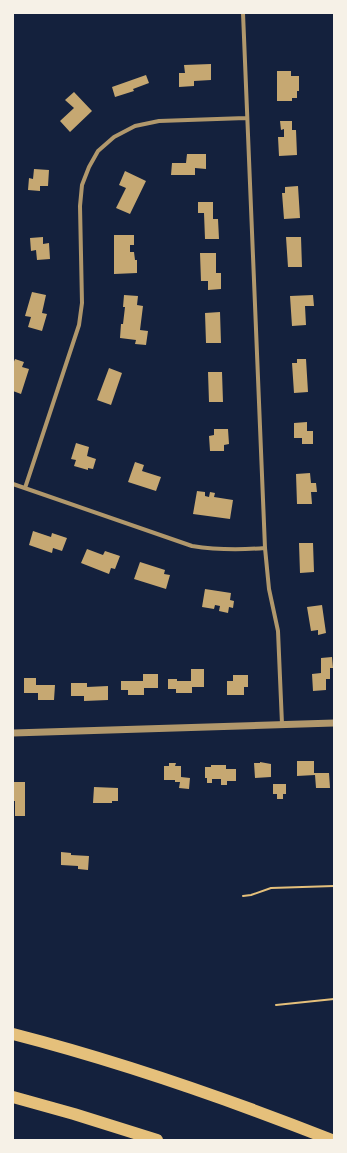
<svg xmlns="http://www.w3.org/2000/svg" width="347" height="1153" font-family="Raleway,sans-serif">
<style>
.building{fill:#c6a872}
.lines{fill:none;stroke-linecap:round;stroke-linejoin:round}
.path{stroke:#e5c07b;stroke-width:2}
.minor{stroke:#b1986c;stroke-width:4}
.tertiary{stroke:#b1986c;stroke-width:7}
.motorway{stroke:#e5c07b;stroke-width:12}
</style>
<rect width="100%" height="100%" fill="#14213d"/>
<path class="building" d="M211,64V80L194,81V86L179,87V73H185L184,65Z
M277,71H291V76H299V91H297V98H292V101H277Z
M146,75L149,83L133,89L134,91L115,97L112,87Z
M74,92L92,111L70,132L60,121L74,108L65,100Z
M280,121H292V130H296L297,155L279,156L278,137H284V129L281,130Z
M187,154H206V169L195,168V175H171L172,163H186Z
M34,169L49,170L48,186H40V191L28,190L29,178L33,179Z
M125,171L146,181L130,214L116,208L126,188L119,185Z
M298,186L300,218L284,219L282,193H285V187Z
M198,202H213V219H218L219,239H205L204,213H198Z
M114,235H134V245H130V252H134L135,260H137V273L114,274Z
M43,237V244L49,243L50,259L37,260L36,250L31,251L30,238Z
M286,237H301L302,267H288Z
M200,253H216V273H221V289L208,290V281H201Z
M32,292L46,295L42,313L47,314L42,331L28,327L31,317L25,316Z
M124,295L138,296L137,305L143,306L140,330L148,331L146,345L135,344L136,340L120,338L121,324H123L125,307H123Z
M313,295L314,306H305L306,325L292,326L290,296Z
M220,312L221,343H206L205,313Z
M15,359L24,362L22,367L29,369L21,394L13,391V364Z
M297,359H306L308,392L294,393L292,363H297Z
M109,368L122,373L111,405L97,400Z
M208,372H222L223,402H209Z
M307,422V431H313V444H302V438H294V423Z
M214,429H228L229,444L224,445V451H210L209,436L214,435Z
M76,443L89,447L87,456L96,459L93,469L88,468V470L74,466L76,460L71,459Z
M135,462L144,465L142,471L161,477L156,491L128,482Z
M310,473L311,483H316L317,492H311L312,504H297L296,474Z
M197,491L205,492V496L209,497L210,492L215,493L214,497L233,500L230,519L193,514Z
M33,531L51,537L52,533L67,538L62,551L53,548L52,553L29,545Z
M299,543H313L314,572L300,573Z
M87,549L103,555L105,551L120,556L115,569L111,568L109,574L81,563Z
M140,562L165,570L164,574L170,575L166,589L134,579Z
M205,589L231,593L230,600L234,601L233,608L229,607L228,613L219,611L220,606L215,605L214,609L202,607Z
M322,605L326,633L318,635V630L311,631L307,607Z
M332,657L333,668H330V679H326V690L313,691L312,674L321,673V658Z
M191,669H204V687H192V693H176V689H168V679H177V681H191Z
M143,674H158V688H144V695H128V690H121V681H143Z
M233,675H248V687H244V695H227V681H233Z
M24,678H36V685H55L54,700H38V693H24Z
M71,683H87V687L108,686V700L84,701V696H71Z
M297,761H314V773H329L330,788H316L315,775L297,776Z
M260,762L271,764V777L255,778L254,763H260Z
M169,763H176L175,766H181V777L190,778L189,789L179,788L180,782H175V780H164V766H169Z
M211,765H226V769H236V781H227V785H221V779H212V783H207V778H205V767H211Z
M13,782H25V816H15V801H13Z
M273,784H286V794H283V799H277V794H273Z
M94,787L118,788V801H112V803H93Z
M61,852L71,853V855L89,856L88,870L78,869V866L61,865Z"/>
<g class="lines">
<path class="path" d="M243,896L251,895L271,888L334,886
M276,1005L334,999"/>
<path class="minor" d="M243,13L265,548L269,589L278,631L282,724
M13,484L192,546C217,550 240,550 265,548
M25,488L79,325L82,303L80,206L82,185L89,167L98,151L114,137L135,126L159,121L246,118"/>
<path class="tertiary" d="M13,733L334,723"/>
<path class="motorway" d="M13,1034C122,1062 228,1099 332,1140
M13,1097L74,1114L157,1140"/>
</g>
<rect width="347" height="1153" fill="none" stroke="#f6f1e7" stroke-width="28"/>
</svg>
